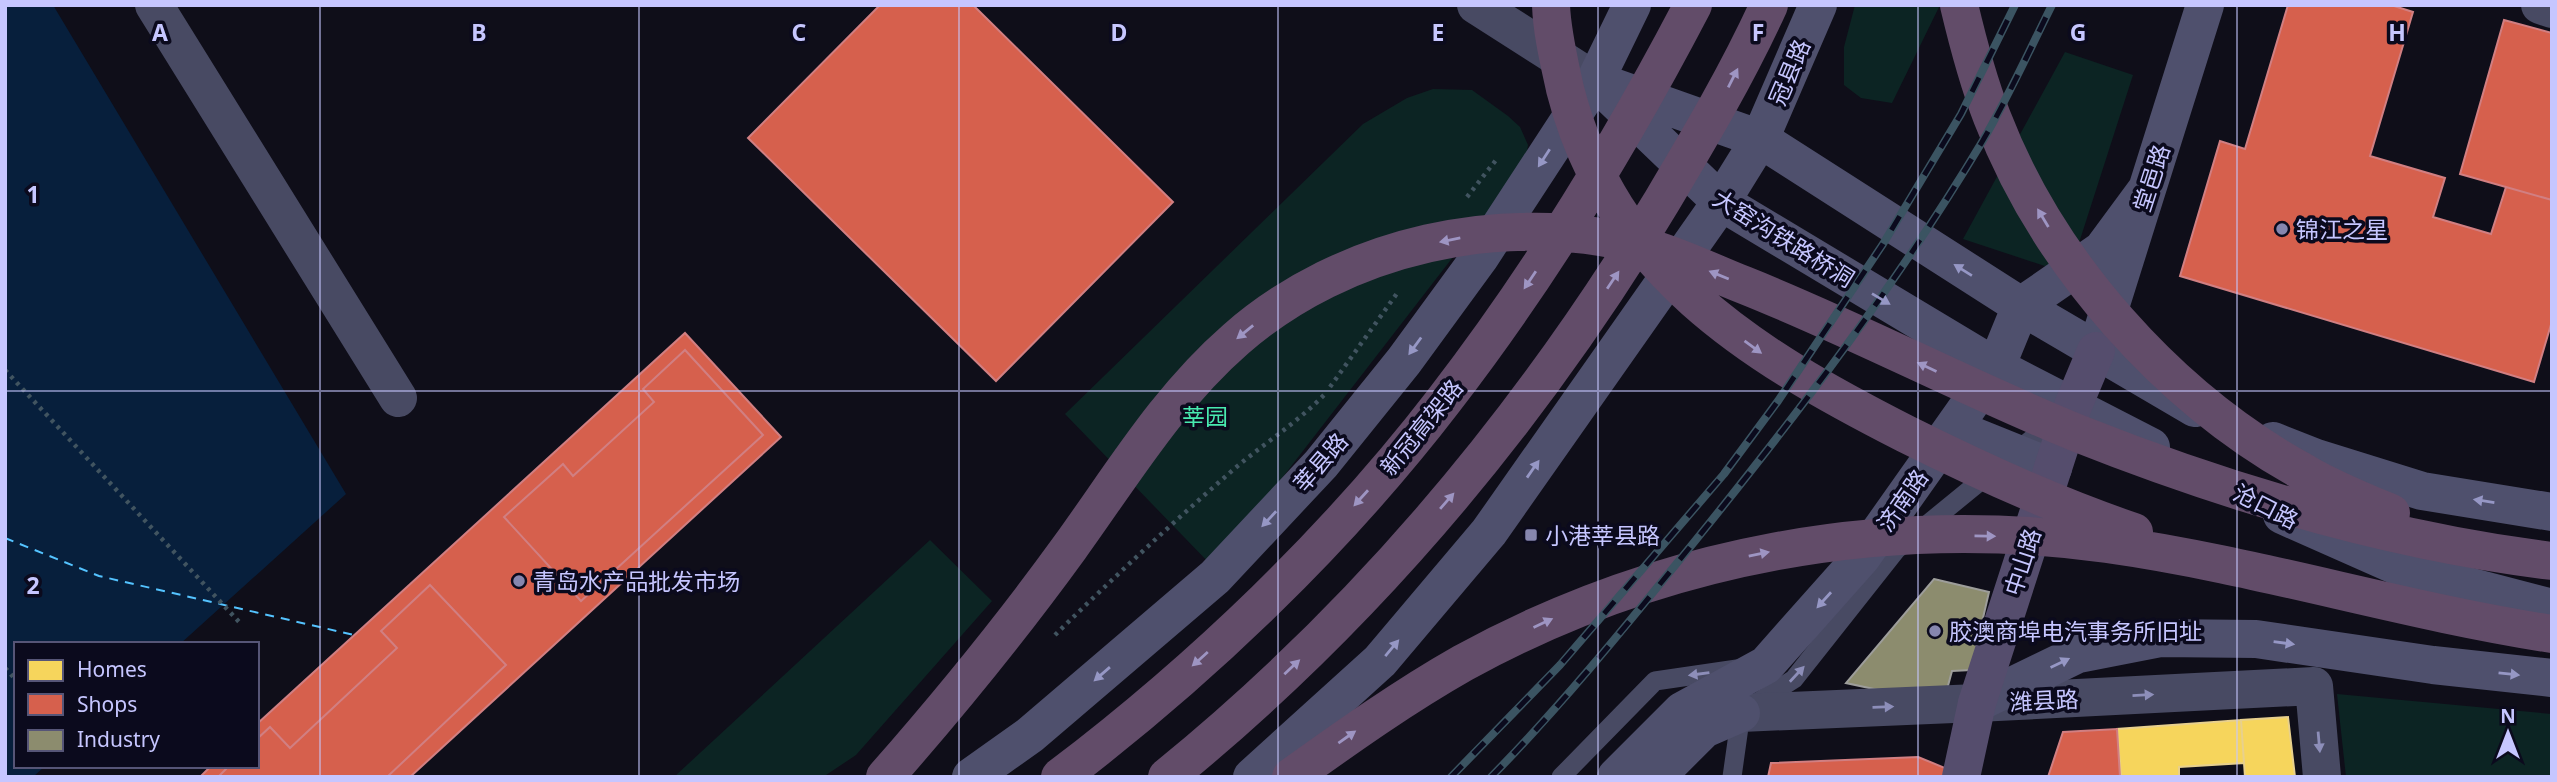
<svg xmlns="http://www.w3.org/2000/svg" width="2557" height="782" font-family="'Noto Sans','Noto Sans SC',sans-serif">
<style>
.green{fill:#0c2423}
.water{fill:#071f3c}
.homes{fill:#f6d55c;stroke:#e8d08d;stroke-width:2}
.shops{fill:#d6604d;stroke:#d17f82;stroke-width:2}
.industry{fill:#8c8c6e;stroke:#9d9d9a;stroke-width:2}
.lines{fill:none;stroke-linecap:round;stroke-linejoin:round}
.ferry{stroke:#54c3ff;stroke-width:2;stroke-dasharray:9 7;stroke-linecap:butt}
.path{stroke:#415460;stroke-width:4.5;stroke-dasharray:3.5 5;stroke-linecap:butt}
.lane{stroke:#484a63;stroke-width:19}
.street{stroke:#484a63;stroke-width:38}
.secondary{stroke:#4f506d;stroke-width:38}
.primary{stroke:#554d6d;stroke-width:38}
.highway{stroke:#624c69;stroke-width:38}
.rail-casing{stroke:#3b5462;stroke-width:8}
.rail{stroke:#0b0a1d;stroke-width:5;stroke-dasharray:16;stroke-linecap:butt}
.oneway{fill:#9e95c3}
.oneway2{fill:#9697c5}
.oneway3{fill:#8d8eb9}
.grid{fill:none;stroke:#c6c6ff;stroke-width:2;stroke-opacity:0.55}
.poi-dot{fill:#8686ae;stroke:#0b0a1d;stroke-width:2.5}
.labels{text-anchor:middle;dominant-baseline:central;stroke-width:7;stroke-linejoin:round;paint-order:stroke}
.street-label{font-size:23px;fill:#c6c6ff;stroke:#0b0a1d}
.poi-label{font-size:23px;fill:#c6c6ff;stroke:#0b0a1d;text-anchor:start}
.park-label{font-size:23px;fill:#48e9af;stroke:#0b0a1d}
.grid-label{font-size:23px;text-anchor:middle;font-weight:bold;fill:#c6c6ff;stroke:#0b0a1d;stroke-width:7;stroke-linejoin:round;paint-order:stroke}
</style>
<rect width="100%" height="100%" fill="#0f0e19"/>
<path class="green" d="M1855,5H1940L1892,103L1861,98L1844,85V47Z
M2065,52L2133,75L2069,274L1963,239Z
M1433,89L1472,90L1508,116L1520,127L1528,145L1525,164L1213,567L1065,414L1363,124L1407,98Z
M930,540L992,601L856,755L823,777H674Z
M2337,694L2552,714V777H2346Z"/>
<path class="water" d="M5,5H53L346,494L180,644H16V766H45L33,777H5Z"/>
<path class="homes" d="M2288,717L2295,777H2245L2241,720Z
M2241,720L2244,763L2179,767V777H2121L2117,729Z"/>
<path class="shops" d="M880,5H973L1173,202L996,381L748,138Z
M2288,5H2391L2413,12L2370,156L2445,178L2433,217L2491,234L2506,187L2552,200V321L2534,382L2180,276L2220,141L2245,149Z
M2504,20L2552,33V200L2460,174Z
M685,333L781,437L410,777H200L211,766H257V724Z
M685,350L763,435L581,601L504,517L563,464L573,476L654,402L643,389Z
M430,585L506,665L387,777H218L229,766H257V739L270,727L290,748L397,648L381,631Z
M2117,729L2120,777H2048L2063,732Z
M1918,757L1945,768L1943,777H1768L1771,763Z"/>
<path class="industry" d="M1934,579L1989,592L1971,670L1952,671L1946,693L1916,698L1846,683Z"/>
<g class="lines">
<path class="ferry" d="M5,538L99,576L354,635"/>
<path class="path" d="M1467,197L1496,160
M5,370L241,624
M1330,387L1398,292
M1055,635C1112,579 1172,523 1233,470C1263,444 1297,423 1325,394
M5,668L16,680"/>
<path class="lane" d="M1561,777L1655,681L1737,669
M1732,777L1741,713L1794,679L1896,550L2054,421"/>
<path class="street" d="M154,5L398,398
M1476,5L1581,72
M2540,5L2552,9
M1708,712L1741,713L1977,703L2314,686L2322,777"/>
<path class="secondary" d="M1595,81L1721,202L1996,367L2151,447
M1613,87L1760,139L2021,306L2195,408
M2100,339L2205,5
M1953,428L2053,468
M2273,441L2316,458L2422,491L2552,512
M2282,515L2406,570L2552,608
M1977,703L2078,654L2160,638L2256,639L2433,665L2552,678
M971,777L1030,735L1215,577L1321,464L1404,361L1480,257L1595,81L1632,5
M1252,777L1380,661L1489,532L1721,202L1760,139L1818,5
M1616,777L1682,711L1766,665L1861,558L1996,367L2021,306L2102,250L2147,189
M1656,777L1704,729L1741,713"/>
<path class="primary" d="M1961,777L1977,703L2073,406L2096,351"/>
<path class="highway" d="M1551,5C1552,33 1559,61 1565,89C1611,270 1751,355 1906,434C1980,471 2056,506 2134,532
M1959,5C1968,43 1978,81 1992,117C2048,263 2168,398 2305,473C2332,489 2362,501 2391,513
M885,777C950,703 1012,627 1070,547C1122,475 1168,398 1236,339C1343,245 1505,209 1643,246C1677,255 1711,272 1744,285C1857,330 1964,387 2077,433C2228,493 2390,541 2552,561
M1060,777C1201,670 1337,540 1445,399C1540,276 1621,143 1693,5
M1167,777C1365,616 1530,419 1662,201C1700,137 1738,73 1769,5
M1291,777C1347,737 1403,697 1463,663C1660,555 1885,513 2107,544C2257,565 2402,611 2552,634"/>
<defs>
<path id="rail" d="M1451,777L1560,665L1724,474L1778,401L1883,244L1961,114L2015,5
M1491,777C1564,703 1629,622 1695,541C1797,415 1899,281 1982,142C2008,98 2029,51 2052,5"/>
</defs>
<use href="#rail" class="rail-casing"/>
<use href="#rail" class="rail"/>
</g>
<defs><path id="oneway-solid" d="M-6-.8H1V-3.2L6.5 0L1 3.2V.8H-6Z" transform="scale(1.75)"/></defs>
<g class="oneway">
<use href="#oneway-solid" transform="translate(1733 78) rotate(-63)"/>
<use href="#oneway-solid" transform="translate(2043 218) rotate(-121)"/>
<use href="#oneway-solid" transform="translate(1450 240) rotate(169)"/>
<use href="#oneway-solid" transform="translate(1719 275) rotate(-158)"/>
<use href="#oneway-solid" transform="translate(1530 280) rotate(124)"/>
<use href="#oneway-solid" transform="translate(1613 280) rotate(-56)"/>
<use href="#oneway-solid" transform="translate(1245 332) rotate(141)"/>
<use href="#oneway-solid" transform="translate(1753 347) rotate(36)"/>
<use href="#oneway-solid" transform="translate(1927 367) rotate(-155)"/>
<use href="#oneway-solid" transform="translate(1361 498) rotate(132)"/>
<use href="#oneway-solid" transform="translate(1447 501) rotate(-49)"/>
<use href="#oneway-solid" transform="translate(1985 536) rotate(1)"/>
<use href="#oneway-solid" transform="translate(1759 554) rotate(-12)"/>
<use href="#oneway-solid" transform="translate(1543 623) rotate(-25)"/>
<use href="#oneway-solid" transform="translate(1200 659) rotate(138)"/>
<use href="#oneway-solid" transform="translate(1292 667) rotate(-43)"/>
<use href="#oneway-solid" transform="translate(1347 737) rotate(-35)"/>
</g>
<g class="oneway2">
<use href="#oneway-solid" transform="translate(1544 158) rotate(123)"/>
<use href="#oneway-solid" transform="translate(1963 270) rotate(-148)"/>
<use href="#oneway-solid" transform="translate(1881 299) rotate(31)"/>
<use href="#oneway-solid" transform="translate(1415 346) rotate(126)"/>
<use href="#oneway-solid" transform="translate(1533 469) rotate(-55)"/>
<use href="#oneway-solid" transform="translate(2484 501) rotate(-171)"/>
<use href="#oneway-solid" transform="translate(1269 519) rotate(133)"/>
<use href="#oneway-solid" transform="translate(1824 600) rotate(132)"/>
<use href="#oneway-solid" transform="translate(2284 643) rotate(8)"/>
<use href="#oneway-solid" transform="translate(1392 648) rotate(-50)"/>
<use href="#oneway-solid" transform="translate(2060 663) rotate(-26)"/>
<use href="#oneway-solid" transform="translate(1102 674) rotate(139)"/>
<use href="#oneway-solid" transform="translate(2509 674) rotate(6)"/>
</g>
<g class="oneway3">
<use href="#oneway-solid" transform="translate(1699 674) rotate(172)"/>
<use href="#oneway-solid" transform="translate(1797 674) rotate(-47)"/>
<use href="#oneway-solid" transform="translate(2143 695) rotate(-3)"/>
<use href="#oneway-solid" transform="translate(1883 707) rotate(-2)"/>
<use href="#oneway-solid" transform="translate(2319 742) rotate(85)"/>
</g>
<path class="grid" d="M320,5V777M639,5V777M959,5V777M1278,5V777M1598,5V777M1918,5V777M2237,5V777M5,391H2552"/>
<g class="poi-dot">
<circle cx="2282" cy="229" r="7"/>
<rect x="1524" y="528" width="14" height="14" rx="3.5"/>
<circle cx="519" cy="581" r="7"/>
<circle cx="1935" cy="631" r="7"/>
</g>
<g class="labels">
<g class="street-label">
<text transform="translate(1789 72) rotate(-67)">冠县路</text>
<text transform="translate(2151 178) rotate(-72)">堂邑路</text>
<text transform="translate(1784 238) rotate(32)">大窑沟铁路桥洞</text>
<text transform="translate(1421 427) rotate(-51)">新冠高架路</text>
<text transform="translate(1320 462) rotate(-49)">莘县路</text>
<text transform="translate(1902 500) rotate(-55)">济南路</text>
<text transform="translate(2266 506) rotate(27)">沧口路</text>
<text transform="translate(2022 562) rotate(-72)">中山路</text>
<text transform="translate(2044 700) rotate(-3)">潍县路</text>
</g>
<g class="poi-label">
<text x="2296" y="229">锦江之星</text>
<text x="1545" y="535">小港莘县路</text>
<text x="533" y="581">青岛水产品批发市场</text>
<text x="1949" y="631">胶澳商埠电汽事务所旧址</text>
</g>
<g class="park-label">
<text x="1205" y="416">莘园</text>
</g>
</g>
<g class="grid-label">
<text x="160" y="41">A</text>
<text x="479" y="41">B</text>
<text x="799" y="41">C</text>
<text x="1119" y="41">D</text>
<text x="1438" y="41">E</text>
<text x="1758" y="41">F</text>
<text x="2078" y="41">G</text>
<text x="2397" y="41">H</text>
<text x="33" y="203">1</text>
<text x="33" y="594">2</text>
</g>
<rect width="2557" height="782" fill="none" stroke="#c6c6ff" stroke-width="14"/>
<rect x="14" y="642" width="245" height="126" fill="#0b0a1d" stroke="#565577" stroke-width="2"/>
<rect x="28" y="660" width="35" height="21" fill="#f6d55c" stroke="#565577" stroke-width="2"/>
<text x="77" y="677" font-size="21" fill="#c6c6ff">Homes</text>
<rect x="28" y="694" width="35" height="21" fill="#d6604d" stroke="#565577" stroke-width="2"/>
<text x="77" y="712" font-size="21" fill="#c6c6ff">Shops</text>
<rect x="28" y="730" width="35" height="21" fill="#8c8c6e" stroke="#565577" stroke-width="2"/>
<text x="77" y="747" font-size="21" fill="#c6c6ff">Industry</text>
<g transform="translate(2508 733)" stroke="#0b0a1d" stroke-width="5" paint-order="stroke">
<path d="M0-5L12 26L0 18L-12 26Z" fill="#c6c6ff"/>
<text y="-10" font-size="19" font-weight="bold" text-anchor="middle" fill="#c6c6ff">N</text>
</g>
</svg>
